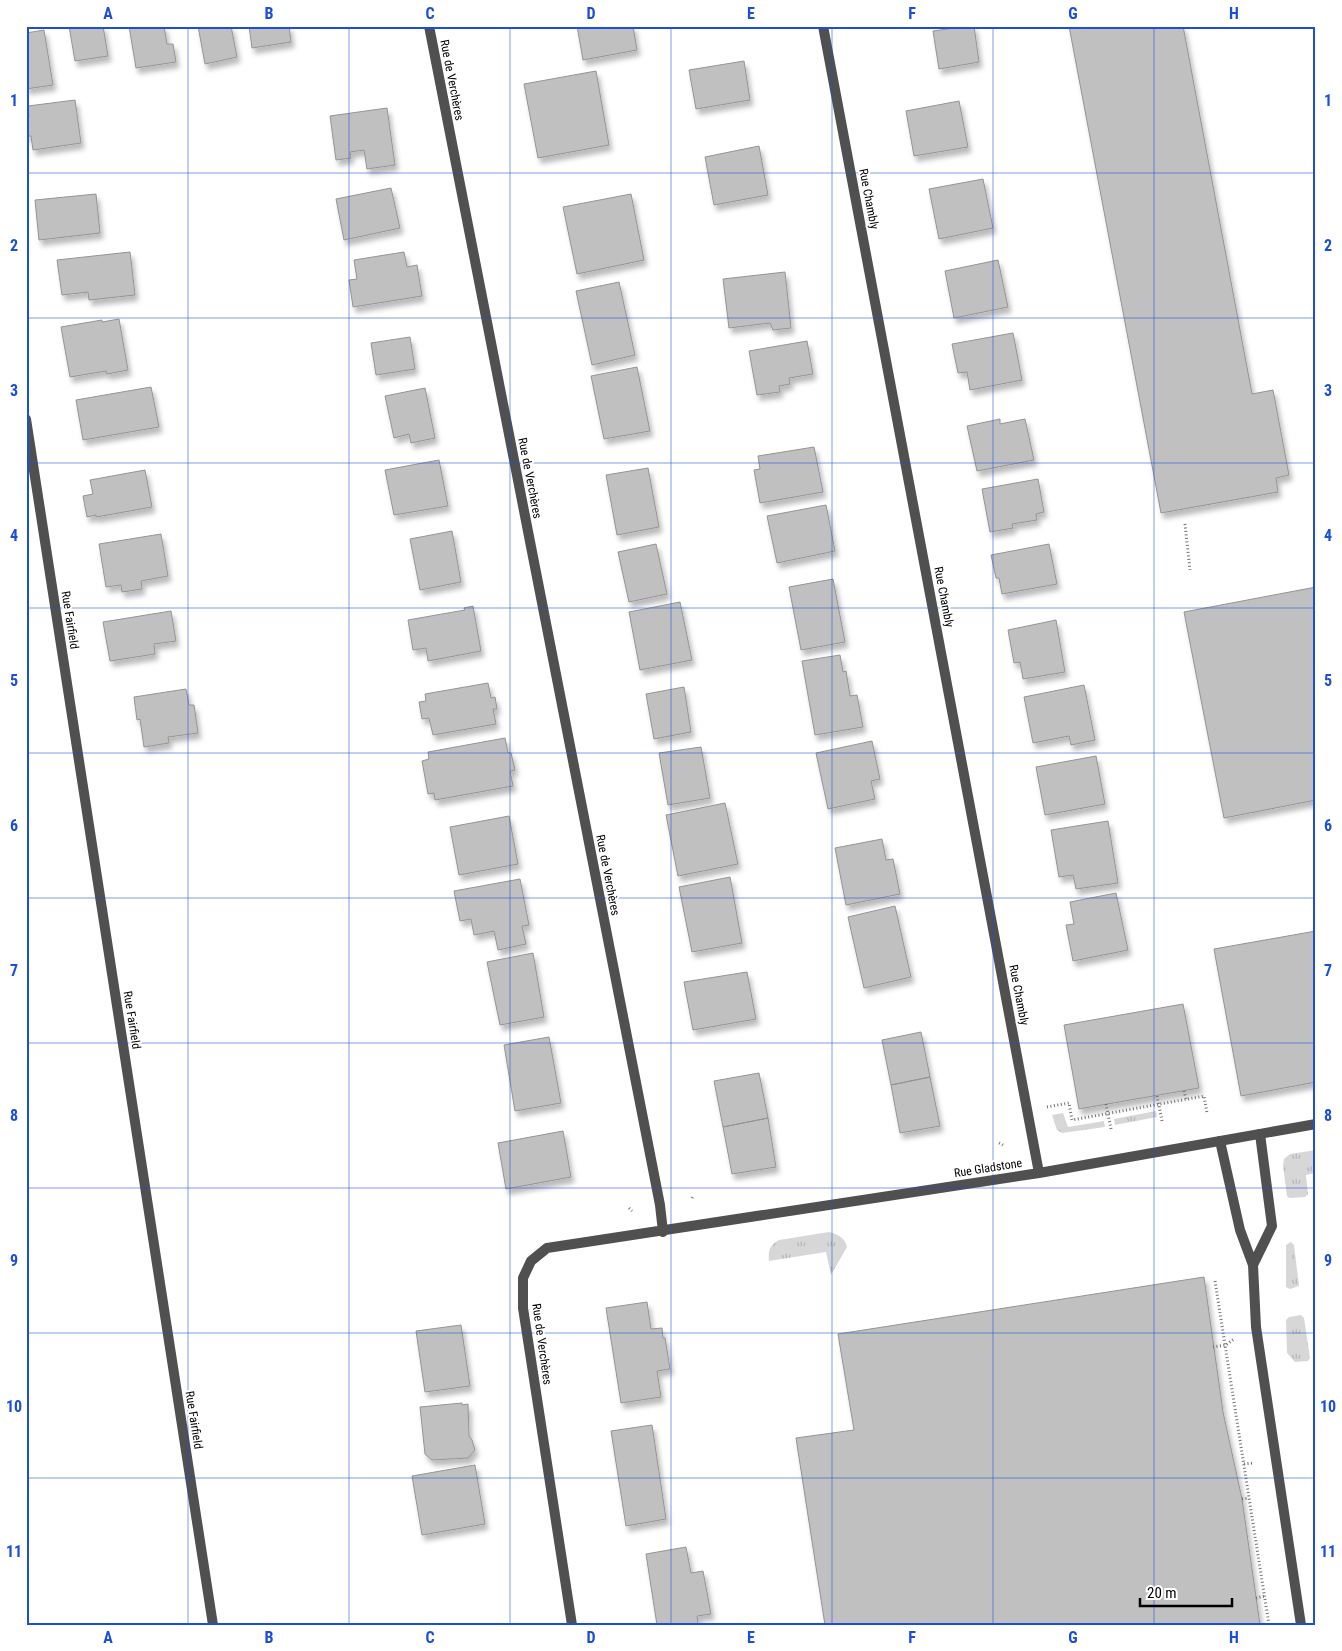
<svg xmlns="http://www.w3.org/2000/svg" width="1342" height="1651" font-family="'Roboto Condensed',sans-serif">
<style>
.grass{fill:url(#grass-tufts)}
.building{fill:#c0c0c0;stroke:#949494;filter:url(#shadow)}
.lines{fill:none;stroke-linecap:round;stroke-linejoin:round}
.path{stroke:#727272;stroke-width:3;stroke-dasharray:1 2.5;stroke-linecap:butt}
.service{stroke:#505050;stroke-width:10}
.minor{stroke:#505050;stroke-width:10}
.grid{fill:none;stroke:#1d4ed8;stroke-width:1;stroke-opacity:0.55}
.labels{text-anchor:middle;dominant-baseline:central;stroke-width:4;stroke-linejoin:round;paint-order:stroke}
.street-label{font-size:12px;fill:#000;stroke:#fff}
.neatline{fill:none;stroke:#1d4ed8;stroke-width:2}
.grid-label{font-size:16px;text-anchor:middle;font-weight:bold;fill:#1d4ed8}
</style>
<defs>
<pattern id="grass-tufts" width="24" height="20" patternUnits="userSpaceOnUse" patternTransform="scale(1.25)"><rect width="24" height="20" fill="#d7d7d7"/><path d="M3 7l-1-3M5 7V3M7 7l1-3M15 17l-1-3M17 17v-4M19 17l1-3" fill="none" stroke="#b7b7b7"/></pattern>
<filter id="shadow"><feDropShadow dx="3" dy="5.5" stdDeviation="2.5" flood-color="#0004"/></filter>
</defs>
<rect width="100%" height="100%" fill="#fff"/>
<path class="grass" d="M1156,1111L1157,1117L1115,1125L1114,1119Z
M1063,1113L1068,1127L1104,1121L1105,1127L1062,1133L1057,1130L1052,1115Z
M1316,1150V1173L1306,1175L1308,1194L1305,1197L1289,1198L1287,1196L1283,1166L1284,1159L1290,1154Z
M829,1232C838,1234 845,1238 847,1247L831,1275L826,1252L769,1261C768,1250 770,1245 779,1240Z
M1291,1242L1294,1245L1299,1286L1290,1289L1286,1287V1245Z
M1301,1315L1304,1318L1310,1358L1308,1361L1295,1362L1287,1353L1286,1320L1289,1317Z"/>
<path class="building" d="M69,26H103L108,56L75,61Z
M129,26H164L167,44H173L176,62L136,68Z
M198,26H231L237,57L205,64Z
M249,26H289L291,42L252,48Z
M577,26H633L637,50L583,60Z
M968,26H974L979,62L939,69L933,31Z
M1069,26H1183L1252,394L1273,390L1289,475L1276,478L1278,492L1161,513Z
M44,30L53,85L26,89V33Z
M744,61L750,100L696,109L689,70Z
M596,71L609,145L538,158L524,84Z
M75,100L81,143L33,150L31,136H26V118L29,117L28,106Z
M959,101L968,147L914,156L906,111Z
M387,108L395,165L367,169L364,150L350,152L351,158L336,160L330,116Z
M759,146L768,195L714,205L705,157Z
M983,179L993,228L939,239L929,189Z
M391,188L400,228L344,240L336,199Z
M96,194L100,233L39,240L35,200Z
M631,194L644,260L577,274L563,207Z
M130,252L135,295L89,300L88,292L62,295L57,260Z
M404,252L407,267L417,265L422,296L353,307L349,280L357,279L354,260Z
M998,260L1008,307L954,318L945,271Z
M785,272L791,328L773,330L770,323L729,328L723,279Z
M619,282L635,355L592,365L576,291Z
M119,319L128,370L107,374L106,371L70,377L61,327L102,320V322Z
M1013,333L1022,380L970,390L967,372L958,373L952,344Z
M410,337L415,369L376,375L371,343Z
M807,341L813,374L789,378L790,384L779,386L780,392L757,395L749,351Z
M637,367L650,431L604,439L591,376Z
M151,387L159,427L83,440L76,400Z
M425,388L435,438L411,443L409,434L394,438L385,396Z
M1000,419V424L1025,419L1034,460L977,471L967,426Z
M814,447L823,492L760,503L754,470L760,469L758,456Z
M439,460L448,506L394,515L385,470Z
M648,468L659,527L617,535L606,475Z
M145,470L152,507L96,517V515L87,517L83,496L93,494L90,480Z
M1038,479L1044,512L1036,514L1037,520L1012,524L1013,528L990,532L982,489Z
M826,505L835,551L777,563L767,516Z
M452,531L461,582L420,590L410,539Z
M161,534L168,576L141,581L142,589L122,592L121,585L106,587L99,544Z
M656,544L667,594L629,602L618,552Z
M1049,544L1057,584L1002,594L999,578H996L991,555Z
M833,579L845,642L801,650L789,587Z
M1316,587V800L1224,818L1184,612Z
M680,602L692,660L640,670L629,612Z
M473,606L481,651L428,661L426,648L413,650L408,620L465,610L464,608Z
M171,611L176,641L154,644L155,654L110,661L103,622Z
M1056,620L1065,672L1023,679L1020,662L1014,663L1008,630Z
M840,655L843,672L846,671L850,696L857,695L863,727L815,735L802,661Z
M488,683L491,698L495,697L497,709H493L496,724L433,735L429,718L422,719L419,702L426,701L425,694Z
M1084,685L1095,740L1071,745L1069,736L1033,743L1024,697Z
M684,687L691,732L654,739L646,694Z
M186,689L189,705H194L198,733L168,737L169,743L144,747L140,719L137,720L134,697Z
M505,738L508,753H511L515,770L510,771L513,786L435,800L434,793L428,794L422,761L429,759L428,752Z
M872,741L880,779L871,781L875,799L828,809L816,753Z
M701,747L710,798L668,805L659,753Z
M1096,756L1105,804L1045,815L1036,767Z
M725,803L738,864L678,876L666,815Z
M509,816L518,864L459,875L450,827Z
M1108,821L1118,883L1076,889L1073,875L1059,877L1051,830Z
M882,839L886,860L893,859L900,894L846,905L835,848Z
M730,877L742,943L692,952L679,887Z
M520,879L529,925L522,926L526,944L498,950L494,931L474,935L471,919L460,921L454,891Z
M1116,893L1128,950L1073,961L1066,925L1074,924L1070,902Z
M895,906L911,977L864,988L848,917Z
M1316,931V1082L1241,1096L1214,949Z
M533,953L544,1017L500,1025L487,962Z
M747,972L756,1019L693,1030L684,982Z
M1183,1004L1199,1088L1079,1109L1064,1025Z
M921,1032L930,1077L891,1085L882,1040Z
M549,1037L561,1103L515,1111L504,1045Z
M759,1073L768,1118L723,1127L714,1081Z
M930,1077L940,1126L900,1133L891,1085Z
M768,1118L776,1167L732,1174L723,1127Z
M563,1131L571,1177L506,1189L498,1143Z
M1204,1277L1223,1412L1242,1499L1260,1625H825L796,1438L854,1430L838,1334Z
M647,1302L651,1329L662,1328L663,1338H665L670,1369L657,1371L661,1397L621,1403L606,1308Z
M461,1325L470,1386L425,1392L416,1331Z
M462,1403V1405L468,1404L469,1436L472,1440L475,1450L468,1458L432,1460L425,1454L420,1407Z
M652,1425L666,1519L626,1526L611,1431Z
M475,1465L485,1524L422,1535L412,1476Z
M686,1547L691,1573L703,1571L711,1614L697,1616L698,1625H657L646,1554Z"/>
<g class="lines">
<path class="path" d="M1185,524L1190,570
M1184,1091L1186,1099
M1157,1096L1162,1121
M1106,1104L1111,1129
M1047,1107L1069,1103L1072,1120L1204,1096L1207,1113
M999,1143L1003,1145
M692,1198L693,1196
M629,1208L632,1211
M1215,1281L1269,1625
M1213,1347L1226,1345L1234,1339
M1244,1464L1253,1463
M1242,1499L1249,1498
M1256,1598L1265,1596"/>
<path class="service" d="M1220,1141L1240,1230L1253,1265L1256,1327L1301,1625
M1253,1265L1272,1226L1260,1134"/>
<path class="minor" d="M429,26L660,1205L663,1232
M823,26L1039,1173
M26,419L213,1625
M572,1625L523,1308V1278L531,1261L547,1248L1039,1173L1316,1124"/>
</g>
<path class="grid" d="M188,26V1625M349,26V1625M510,26V1625M671,26V1625M832,26V1625M993,26V1625M1154,26V1625M26,173H1316M26,318H1316M26,463H1316M26,608H1316M26,753H1316M26,898H1316M26,1043H1316M26,1188H1316M26,1333H1316M26,1478H1316"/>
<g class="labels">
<g class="street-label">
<text transform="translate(452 80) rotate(79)">Rue de Verchères</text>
<text transform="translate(869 199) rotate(79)">Rue Chambly</text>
<text transform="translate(530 478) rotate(79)">Rue de Verchères</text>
<text transform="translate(944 597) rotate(79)">Rue Chambly</text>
<text transform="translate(70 620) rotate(81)">Rue Fairfield</text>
<text transform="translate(608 875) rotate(79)">Rue de Verchères</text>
<text transform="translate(1019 995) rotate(79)">Rue Chambly</text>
<text transform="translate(132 1020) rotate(81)">Rue Fairfield</text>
<text transform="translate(988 1168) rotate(-9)">Rue Gladstone</text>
<text transform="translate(542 1344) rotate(82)">Rue de Verchères</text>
<text transform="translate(194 1420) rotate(81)">Rue Fairfield</text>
</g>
</g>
<rect width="1342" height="1651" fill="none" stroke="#ffffff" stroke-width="55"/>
<path d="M1140 1598v8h92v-8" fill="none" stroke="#000000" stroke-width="2.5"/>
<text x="1147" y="1598" font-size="15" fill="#000000" stroke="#ffffff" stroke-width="4" paint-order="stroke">20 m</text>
<rect x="28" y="28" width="1286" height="1596" class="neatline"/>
<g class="grid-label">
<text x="108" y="19">A</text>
<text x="269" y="19">B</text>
<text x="430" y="19">C</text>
<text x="591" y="19">D</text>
<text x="751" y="19">E</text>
<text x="912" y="19">F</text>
<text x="1073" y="19">G</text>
<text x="1234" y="19">H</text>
<text x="14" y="106">1</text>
<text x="1328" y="106">1</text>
<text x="14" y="251">2</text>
<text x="1328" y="251">2</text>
<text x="14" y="396">3</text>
<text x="1328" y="396">3</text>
<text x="14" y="541">4</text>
<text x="1328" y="541">4</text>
<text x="14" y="686">5</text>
<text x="1328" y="686">5</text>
<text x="14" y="831">6</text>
<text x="1328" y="831">6</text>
<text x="14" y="976">7</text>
<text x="1328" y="976">7</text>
<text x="14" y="1121">8</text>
<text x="1328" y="1121">8</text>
<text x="14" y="1266">9</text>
<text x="1328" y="1266">9</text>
<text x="14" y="1412">10</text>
<text x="1328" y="1412">10</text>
<text x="14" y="1557">11</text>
<text x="1328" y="1557">11</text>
<text x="108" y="1643">A</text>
<text x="269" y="1643">B</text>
<text x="430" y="1643">C</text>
<text x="591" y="1643">D</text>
<text x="751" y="1643">E</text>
<text x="912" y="1643">F</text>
<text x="1073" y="1643">G</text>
<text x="1234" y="1643">H</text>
</g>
</svg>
